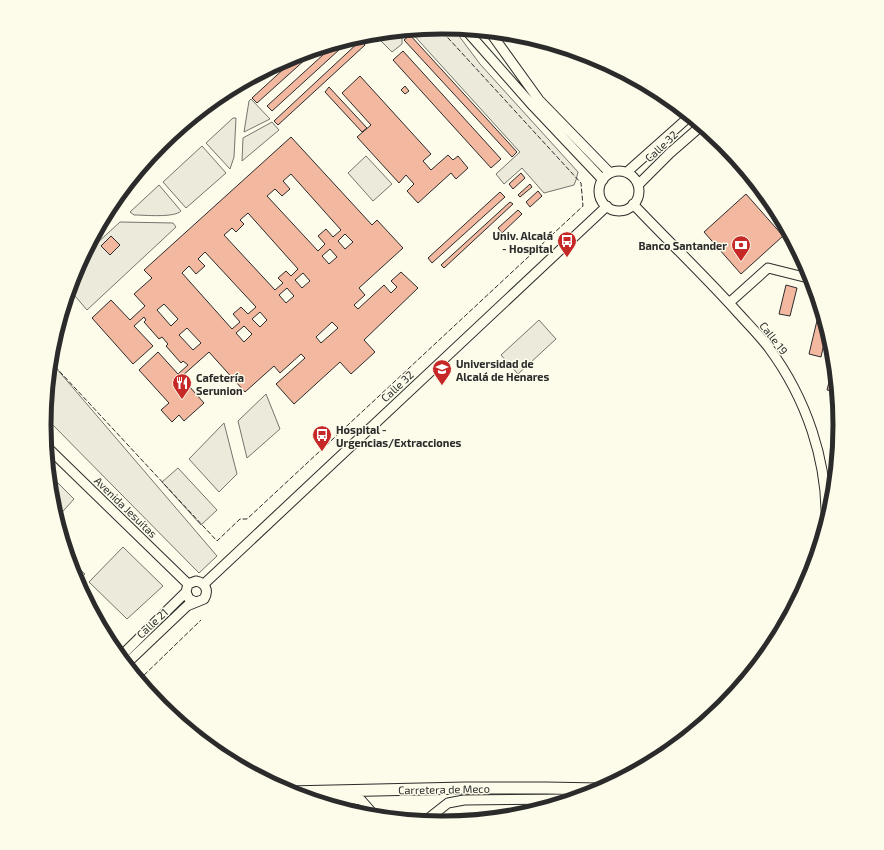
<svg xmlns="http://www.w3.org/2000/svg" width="884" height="850" font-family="'Exo 2',sans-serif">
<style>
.green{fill:#ecebdb;stroke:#74746e}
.building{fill:#f2b8a0;stroke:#2b2b2b;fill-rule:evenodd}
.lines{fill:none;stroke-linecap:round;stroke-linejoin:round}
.minor-casing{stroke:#2b2b2b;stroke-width:11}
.tertiary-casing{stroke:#2b2b2b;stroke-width:13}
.minor{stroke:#fdfbea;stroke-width:9}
.tertiary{stroke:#fdfbea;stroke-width:11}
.fence{stroke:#2b2b2b;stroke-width:1;stroke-dasharray:5 2;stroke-linecap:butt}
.labels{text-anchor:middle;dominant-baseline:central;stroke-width:3;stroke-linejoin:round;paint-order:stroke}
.street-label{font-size:11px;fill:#2b2b2b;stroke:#fdfbea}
.poi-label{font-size:11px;font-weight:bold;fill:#2b2b2b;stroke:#fdfbea;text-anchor:start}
.rim{fill:none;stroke:#2b2b2b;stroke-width:5}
</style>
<rect width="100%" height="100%" fill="#fdfbea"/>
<path class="green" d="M442,27L453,28L480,64L578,172L576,180L574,185L544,193L522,168L504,184L496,174L520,152L518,150L410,31L402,38V44L392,52L378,38L383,33Z
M251,99L270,119L244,132L249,101Z
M233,118H236L234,157L230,169L206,143Z
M272,122L279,130L242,161L243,138Z
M202,146L226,173L186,208L163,182Z
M366,156L392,184L373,201L348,173Z
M159,185L181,211C174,218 145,215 134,215L130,212Z
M120,222L173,223L176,227L87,310L69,289L74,272L83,256Z
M539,320L556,339L518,374L501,355Z
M50,361L217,556L199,573L45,417Z
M266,394L280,429L247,458L238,421Z
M224,423L237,474L219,492L189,459Z
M178,468L217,510L201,525L162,482Z
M57,482L74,499L56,519L52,502L50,489Z
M123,547L163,586L127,619L89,582Z
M68,558L85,574L77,582Z"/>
<path class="building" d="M410,35L517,152L512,157L404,40Z
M351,39L272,111L267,106L336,43Z
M361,40L365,45L278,125L274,121Z
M317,49L257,103L252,98L300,54Z
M403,51L501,159L491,168L393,60Z
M360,76L431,154L423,161L431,170L448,155L453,160L458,156L468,168L456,179L451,173L418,203L407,191L414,184L406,175L399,183L357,137L371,125L342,93Z
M405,86L409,91L405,94L401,90Z
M329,87L367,128L362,132L325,92Z
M291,137L372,225L377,220L403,248L359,288L365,295L354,305L358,309L384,285L391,293L397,287L391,281L401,272L418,288L364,340L375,352L351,374L340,362L294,404L276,384L305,358L301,354L280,373L274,366L245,392L209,352L181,377L204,403L184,421L179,415L172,422L161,410L169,403L139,370L158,352L178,374L188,365L183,361L181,363L166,346L168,344L162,337L159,339L144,322L146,320L144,317L134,326L153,346L133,364L92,318L111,300L130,320L145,306L134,294L152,278L144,270ZM291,174L341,230L333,237L326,229L318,236L325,244L318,251L267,196L275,189L282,196L290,189L283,181ZM248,213L298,269L291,276L286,271L278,278L283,283L275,290L224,235L232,228L236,232L244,224L240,220ZM345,234L353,242L345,249L338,241ZM330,249L337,257L329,264L322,256ZM205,252L256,307L248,314L241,307L233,314L240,322L232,329L182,273L189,266L196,274L205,266L198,259ZM303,273L310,281L302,288L295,280ZM287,288L294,296L286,303L279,295ZM164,304L178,319L171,326L157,310ZM260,312L267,320L260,327L252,319ZM332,322L338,328L321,343L316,337ZM244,326L252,334L244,342L236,333ZM187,328L201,343L193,350L179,335Z
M521,173L525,178L513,189L509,184Z
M530,184L532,187L520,197L518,195Z
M538,191L542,196L530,207L526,202Z
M500,192L505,197L432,263L428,258Z
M746,194L783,236L741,274L704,232Z
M510,202L513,204L444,268L441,265Z
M518,210L522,214L502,233L498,228Z
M111,236L120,245L110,255L101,246Z
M786,285L797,288L790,316L779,314Z
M820,308L827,330L821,357L809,354Z
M834,362L837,392L827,390Z"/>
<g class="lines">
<defs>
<path id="minor" d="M465,29L533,106L603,180
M490,32L539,100L610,173
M599 191a20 20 0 1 1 40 0a20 20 0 1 1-40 0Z
M627,172L690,116
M638,185L670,153L701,126
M633,204C668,241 705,276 739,314C749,325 760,336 769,348C806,398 828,461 826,524
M729,303L768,268L812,279
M46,446L188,584
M204,584L607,206
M120,657L186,592
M126,664L187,606L204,599C209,591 206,583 196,581L188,584L186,592L189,599L196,602
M327,795L361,800L375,816
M425,821L448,803L464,800L574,799"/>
<path id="tertiary" d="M288,792L465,788H546L600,789"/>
</defs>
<use href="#minor" class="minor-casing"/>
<use href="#tertiary" class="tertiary-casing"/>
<use href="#minor" class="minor"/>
<use href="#tertiary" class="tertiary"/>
<path class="fence" d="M50,361L217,541L240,519H247L583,206L581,183L438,27
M139,680L201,620"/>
</g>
<defs>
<symbol id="bus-pin" viewBox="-11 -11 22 30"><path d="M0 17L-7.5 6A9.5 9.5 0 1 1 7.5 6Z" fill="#c62828" stroke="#fdfbea"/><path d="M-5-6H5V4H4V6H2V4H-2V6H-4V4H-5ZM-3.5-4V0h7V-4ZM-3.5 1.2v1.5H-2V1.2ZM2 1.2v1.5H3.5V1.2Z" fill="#fff"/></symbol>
<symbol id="bank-pin" viewBox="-11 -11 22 30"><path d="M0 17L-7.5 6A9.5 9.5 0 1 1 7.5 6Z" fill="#c62828" stroke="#fdfbea"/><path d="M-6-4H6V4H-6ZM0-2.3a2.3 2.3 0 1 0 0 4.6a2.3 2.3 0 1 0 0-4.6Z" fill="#fff"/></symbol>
<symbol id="university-pin" viewBox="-11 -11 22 30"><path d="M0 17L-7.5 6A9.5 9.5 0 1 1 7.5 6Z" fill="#c62828" stroke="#fdfbea"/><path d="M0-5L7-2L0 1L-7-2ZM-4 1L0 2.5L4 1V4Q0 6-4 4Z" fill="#fff"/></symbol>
<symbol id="restaurant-pin" viewBox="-11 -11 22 30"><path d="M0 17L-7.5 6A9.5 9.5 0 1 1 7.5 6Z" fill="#c62828" stroke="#fdfbea"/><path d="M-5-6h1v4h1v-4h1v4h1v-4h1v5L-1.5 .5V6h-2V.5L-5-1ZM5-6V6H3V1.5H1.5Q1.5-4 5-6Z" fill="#fff"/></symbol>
</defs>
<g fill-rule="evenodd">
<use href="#bus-pin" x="556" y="230" width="22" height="30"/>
<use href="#bank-pin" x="730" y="234" width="22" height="30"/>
<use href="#university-pin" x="431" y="358" width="22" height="30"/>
<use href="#restaurant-pin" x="171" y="372" width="22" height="30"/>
<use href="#bus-pin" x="311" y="424" width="22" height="30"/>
</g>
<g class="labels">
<g class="street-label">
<text transform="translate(661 146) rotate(-43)">Calle 32</text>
<text transform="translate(774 338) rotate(52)">Calle 19</text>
<text transform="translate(397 386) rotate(-43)">Calle 32</text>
<text transform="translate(126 507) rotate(44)">Avenida Jesuitas</text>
<text transform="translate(152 623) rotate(-43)">Calle 21</text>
<text transform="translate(444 789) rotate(-1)">Carretera de Meco</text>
</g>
<g class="poi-label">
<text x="553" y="235" text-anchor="end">Univ. Alcalá<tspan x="553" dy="13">- Hospital</tspan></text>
<text x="727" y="245" text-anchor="end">Banco Santander</text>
<text x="456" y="363">Universidad de<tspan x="456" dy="13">Alcalá de Henares</tspan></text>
<text x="196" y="377">Cafetería<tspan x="196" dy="13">Serunion</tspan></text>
<text x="336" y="429">Hospital -<tspan x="336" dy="13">Urgencias/Extracciones</tspan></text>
</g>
</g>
<path d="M0 0H884V850H0ZM51 425a391 391 0 1 1 782 0a391 391 0 1 1-782 0Z" fill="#fdfbea" fill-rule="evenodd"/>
<path class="rim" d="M51 425a391 391 0 1 1 782 0a391 391 0 1 1-782 0Z"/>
</svg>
